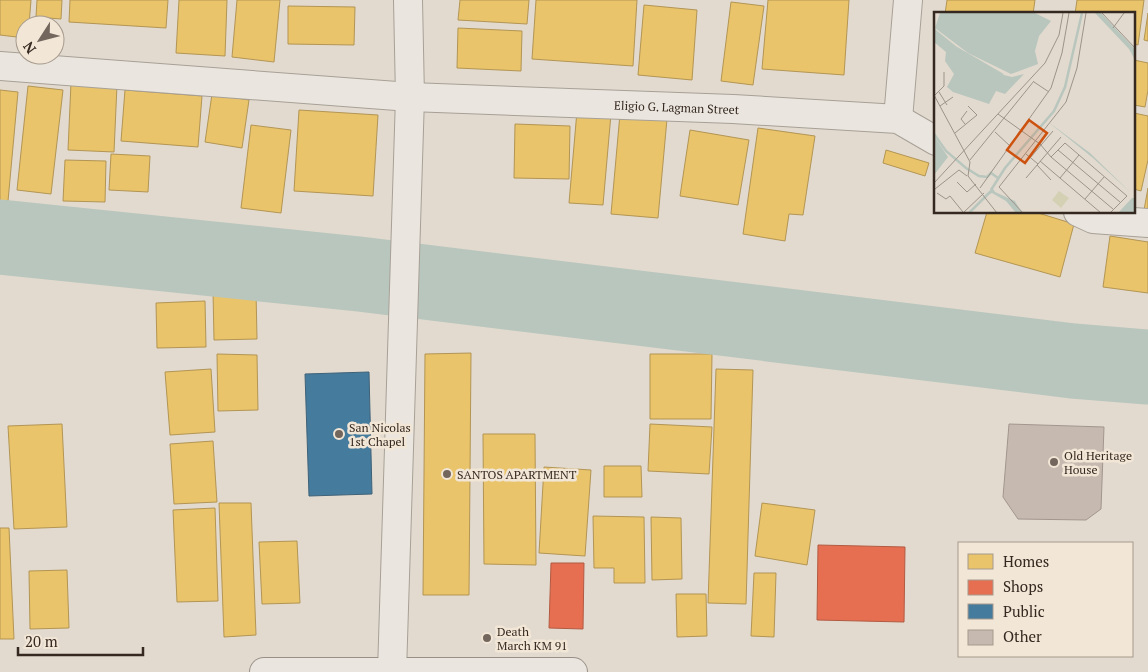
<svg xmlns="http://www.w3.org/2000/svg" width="1148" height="672" font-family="'PT Serif',serif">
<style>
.homes{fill:#e9c46a;stroke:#b39554}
.shops{fill:#e76f51;stroke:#b25a42}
.public{fill:#457b9d;stroke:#406278}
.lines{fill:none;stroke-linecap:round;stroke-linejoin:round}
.river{stroke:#b9c6bd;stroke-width:75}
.building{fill:#c5b9b0;stroke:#a2968e}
.minor-casing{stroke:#a7a097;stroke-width:30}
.tertiary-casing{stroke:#a7a097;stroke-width:30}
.secondary-casing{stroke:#978f88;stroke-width:30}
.minor{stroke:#eae6df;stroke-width:28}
.tertiary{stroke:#eae6df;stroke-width:28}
.secondary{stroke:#eae6df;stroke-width:28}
.poi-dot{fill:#72665d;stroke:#f2e6d6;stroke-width:2}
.labels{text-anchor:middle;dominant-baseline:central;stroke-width:5;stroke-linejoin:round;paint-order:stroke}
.street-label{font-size:12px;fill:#352820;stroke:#f2e6d6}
.poi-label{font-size:12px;fill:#352820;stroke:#f2e6d6;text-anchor:start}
.inset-river{fill:none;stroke:#b9c6bd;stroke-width:2.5}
.inset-road{fill:none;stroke:#9d9389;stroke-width:1}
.view{fill:#cd520f;fill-opacity:0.15;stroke:#cd520f;stroke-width:2.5}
.inset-edge{fill:none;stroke:#352820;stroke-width:2.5}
</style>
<rect width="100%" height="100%" fill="#e2dacf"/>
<path class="homes" d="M0,0H31L29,25H25V38L0,35Z
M37,0H62L61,19L36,17Z
M70,0H168L166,28L69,22Z
M179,0H227L225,56L176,53Z
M237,0H280L274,62L232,57Z
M460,0H529L527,24L458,20Z
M536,0H637L633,66L532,59Z
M768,0H849L844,75L762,69Z
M947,0H1035L1033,14H945Z
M1077,0H1144L1138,45L1134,44V14H1075Z
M731,2L764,6L753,85L721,81Z
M644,5L697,10L692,80L638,75Z
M288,6L355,7L354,45L288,44Z
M1148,13V41L1144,40Z
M458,28L522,31L521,71L457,68Z
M1134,60L1148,63V90L1145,107L1134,105Z
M71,83L117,85L114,152L68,150Z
M28,86L63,90L51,194L17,190Z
M0,90L18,92L8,201H0Z
M125,90L202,96L198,147L121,141Z
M212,94L249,100L242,148L205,142Z
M299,110L378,115L373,196L294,191Z
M577,111L611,114L603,205L569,203Z
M1134,113L1148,116V160L1141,191L1134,189Z
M620,114L667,119L658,218L611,214Z
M515,124L570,126L569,179L514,178Z
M251,125L291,130L281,213L241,208Z
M758,128L815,136L803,215L789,214L785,241L743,234Z
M690,130L749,140L738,205L680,196Z
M886,150L929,163L925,176L883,163Z
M111,154L150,156L148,192L109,190Z
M65,160L106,161L105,202L63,201Z
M1148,188V211L1144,210Z
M987,212H1035L1074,224L1060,277L975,253Z
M1110,236L1148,242V293L1103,287Z
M213,291H256L257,339L214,340Z
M205,301L206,347L157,348L156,303Z
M471,353L469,595H423L425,354Z
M217,354L257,355L258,410L218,411Z
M650,354H712L711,419H650Z
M211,369L215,432L170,435L165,372Z
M716,369L753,370L746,604L708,603Z
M62,424L67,527L14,529L8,426Z
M650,424L712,427L709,474L648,471Z
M483,434H535L536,565L484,564Z
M213,441L217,502L174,504L170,444Z
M604,466H641L642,497H604Z
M544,467L591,470L585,556L539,553Z
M219,503H251L256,635L224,637Z
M762,503L815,510L807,565L755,556Z
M215,508L218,601L177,602L173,510Z
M593,516L644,517L645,583H614V568H594Z
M651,517L681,518L682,579L652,580Z
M0,528H9L14,639H0Z
M297,541L300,603L262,604L259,542Z
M67,570L69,628L30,629L29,571Z
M754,573H776L774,637L751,636Z
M676,594H706L707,636L677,637Z"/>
<path class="shops" d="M818,545L905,547L904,622L817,620Z
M551,563H584L583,629L549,628Z"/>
<path class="public" d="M369,372L372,494L309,496L305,374Z"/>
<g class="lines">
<path class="river" d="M0,237L359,274L1073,361L1148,367"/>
</g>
<path class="building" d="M1009,424L1104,427L1101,509L1086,520L1018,519L1003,497Z"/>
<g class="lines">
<defs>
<path id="minor" d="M408,0L410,97
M898,119L908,0"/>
<g id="tertiary">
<path id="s1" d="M0,66L410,97L733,109L898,119L936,141"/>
<path d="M1078,212L1093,219L1148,223"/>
<path d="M392,672L410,97"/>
</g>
<path id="secondary" d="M264,672H573"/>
</defs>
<use href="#minor" class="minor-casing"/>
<use href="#tertiary" class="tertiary-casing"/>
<use href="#secondary" class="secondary-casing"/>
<use href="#minor" class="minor"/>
<use href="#tertiary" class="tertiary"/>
<use href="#secondary" class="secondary"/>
</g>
<g class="poi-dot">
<circle cx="339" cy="434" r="5"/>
<circle cx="1054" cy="462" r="5"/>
<circle cx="447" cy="474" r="5"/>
<circle cx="487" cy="638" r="5"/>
</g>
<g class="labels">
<g class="street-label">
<text stroke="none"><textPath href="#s1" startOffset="678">Eligio G. Lagman Street</textPath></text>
</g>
<g class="poi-label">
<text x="349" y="427">San Nicolas<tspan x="349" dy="14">1st Chapel</tspan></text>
<text x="1064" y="455">Old Heritage<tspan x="1064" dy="14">House</tspan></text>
<text x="457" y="474">SANTOS APARTMENT</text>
<text x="497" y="631">Death<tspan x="497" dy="14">March KM 91</tspan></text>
</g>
</g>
<g transform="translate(934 12)">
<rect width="201" height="201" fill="#e2dacf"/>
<path d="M125,179L135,186L127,196L118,188Z" fill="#d3d0b3"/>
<path d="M6,1H101L117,9L105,24L101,39L104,52L77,62L34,41L1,16ZM161,1H167L200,36L201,48L195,37ZM0,18L21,35L66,62L78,65L90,62L71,82L62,79L55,92L19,80L13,75L20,62L11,49L12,40L0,30ZM113,109L156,141L196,180L159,146ZM0,124L14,145L0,163ZM58,175L61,180L81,189L88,201H82L72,189L58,181L53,183ZM198,186H201V201H184Z" fill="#b9c6bd"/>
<path class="inset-river" d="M0,18L21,35L69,63M0,122L12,139L32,156L45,164L53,165L57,161L64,166M57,178L71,156L120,99L131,75L148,1M35,201L56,180"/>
<path class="inset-road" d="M168,1L202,37M179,16L190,1M100,70L115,80M5,80L13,93M0,83L36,150L34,164L63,201M0,84L10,74V60M6,94L19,85M64,102L106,132L117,145L179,197M31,112L27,107L33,99M61,120L76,134M21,121L43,103L34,94M124,138L186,190M92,142L104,152M117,145L131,131L193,184L176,201M96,146L119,119M36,148L100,69M106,149L167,201M103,153L117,168M92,166L127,125M126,166L145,143M23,170L33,180L42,172M0,171L111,51L125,23L129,1M46,176L117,76L128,41L135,1M1,177L25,158L33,164M3,181L12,187L16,184L29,200M151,187L170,165M29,201L50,181M89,201L65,175L132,90L143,56L152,1"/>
<path class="view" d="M95,108L113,121L91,151L73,138Z"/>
<rect width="201" height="201" class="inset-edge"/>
</g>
<rect x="958" y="542" width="175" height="115" fill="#f2e6d6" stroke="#a69a8d"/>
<rect x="968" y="554" width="25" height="15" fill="#e9c46a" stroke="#a69a8d"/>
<text x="1003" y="567" font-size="15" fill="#352820">Homes</text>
<rect x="968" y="580" width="25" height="15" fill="#e76f51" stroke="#a69a8d"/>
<text x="1003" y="592" font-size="15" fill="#352820">Shops</text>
<rect x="968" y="604" width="25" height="15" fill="#457b9d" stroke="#a69a8d"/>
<text x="1003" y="617" font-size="15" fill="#352820">Public</text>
<rect x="968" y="630" width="25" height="15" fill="#c5b9b0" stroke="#a69a8d"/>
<text x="1003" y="642" font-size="15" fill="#352820">Other</text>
<g transform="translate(40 40) rotate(234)"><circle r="24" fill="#f2e6d6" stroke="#a69a8d"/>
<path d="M0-4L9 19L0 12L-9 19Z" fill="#72665d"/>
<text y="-8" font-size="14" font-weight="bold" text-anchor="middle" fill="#352820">N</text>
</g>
<path d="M18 647v8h125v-8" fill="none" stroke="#352820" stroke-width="2.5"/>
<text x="25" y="647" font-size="15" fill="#352820" stroke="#f2e6d6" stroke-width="4" paint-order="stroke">20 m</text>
</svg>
